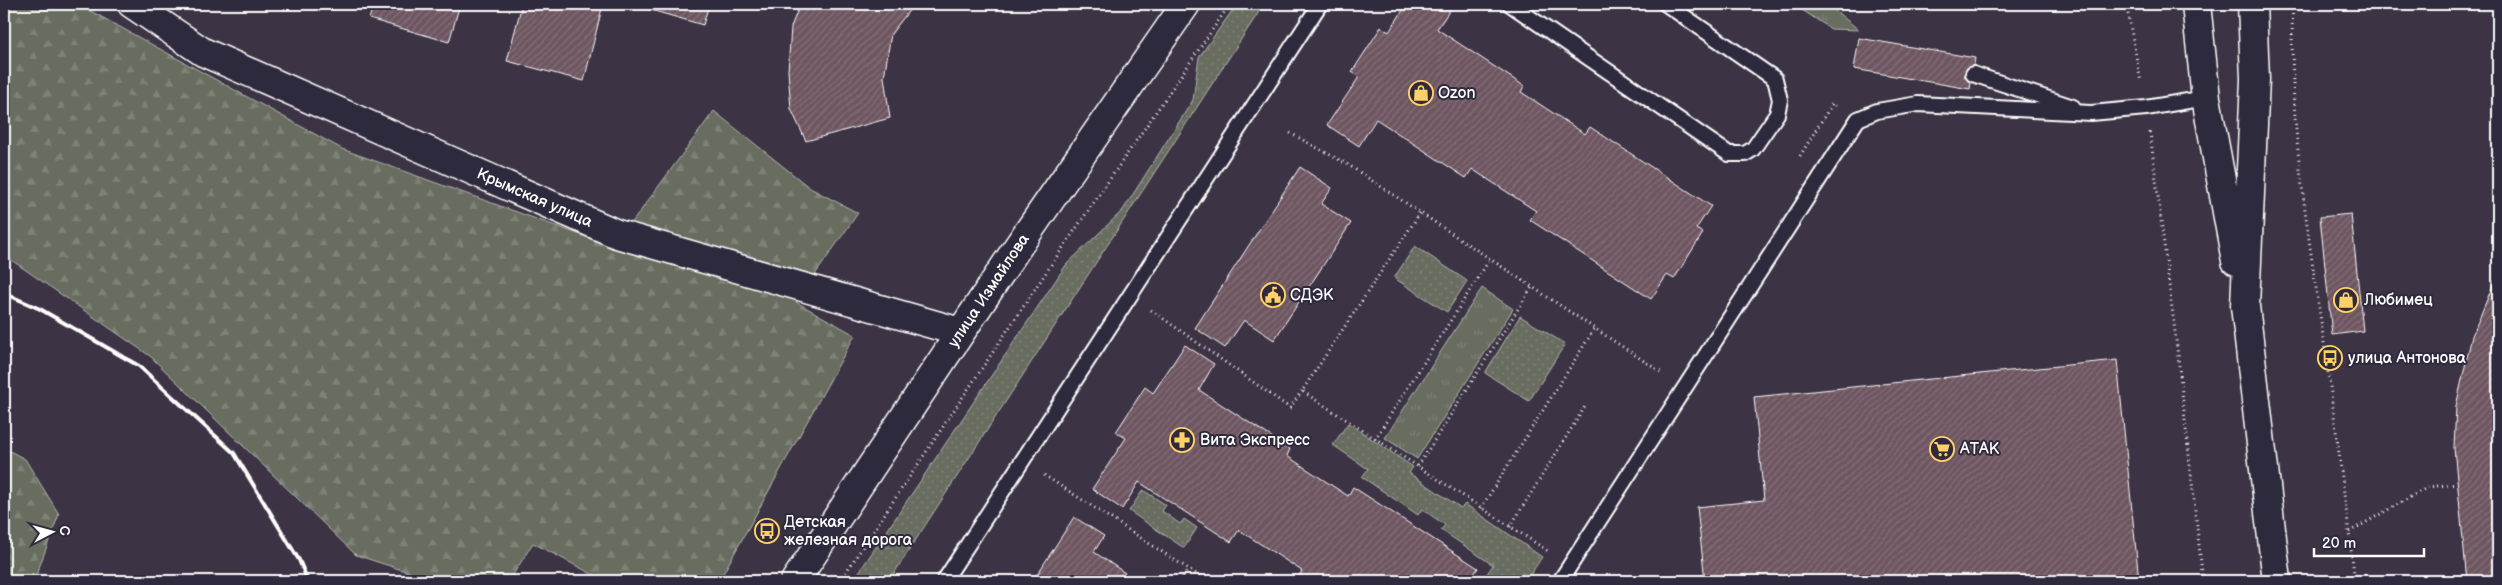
<svg xmlns="http://www.w3.org/2000/svg" width="2502" height="585" font-family="'Balsamiq Sans',sans-serif">
<style>
.grass{fill:url(#grass-dots);stroke:#b3b6b0}
.forest{fill:url(#forest-firs);stroke:#b3b6b0}
.park{fill:url(#park-tufts);stroke:#b3b6b0}
.building{fill:url(#building-hatch);stroke:#fff}
.lines{fill:none;stroke-linecap:round;stroke-linejoin:round}
.service-casing{stroke:#fff;stroke-width:18}
.minor-casing{stroke:#fff;stroke-width:31}
.secondary-casing{stroke:#fff;stroke-width:31}
.primary-casing{stroke:#fff;stroke-width:31}
.path{stroke:#fff;stroke-width:3;stroke-dasharray:1 4;stroke-linecap:butt}
.service{stroke:#2f2a3d;stroke-width:14}
.minor{stroke:#2f2a3d;stroke-width:28}
.secondary{stroke:#2f2a3d;stroke-width:28}
.primary{stroke:#2f2a3d;stroke-width:28}
.rail{stroke:#fff;stroke-width:4}
.labels{text-anchor:middle;dominant-baseline:central;stroke-width:4;stroke-linejoin:round;paint-order:stroke}
.poi-label{font-size:16px;fill:#fff;stroke:#2f2a3d;text-anchor:start}
.street-label{font-size:16px;fill:#fff;stroke:#2f2a3d}
</style>
<defs>
<pattern id="grass-dots" width="8" height="8" patternUnits="userSpaceOnUse" patternTransform="scale(1.25)"><rect width="8" height="8" fill="#676d60"/><path d="M2 2h.1M6 6h.1" fill="none" stroke="#7e8378" stroke-width="1.8" stroke-linecap="round"/></pattern>
<pattern id="forest-firs" width="22" height="20" patternUnits="userSpaceOnUse" patternTransform="scale(1.25)"><rect width="22" height="20" fill="#676d60"/><path d="M5 1l3.5 6h-7zM16 11l3.5 6h-7z" fill="#7e8378"/></pattern>
<pattern id="park-tufts" width="24" height="20" patternUnits="userSpaceOnUse" patternTransform="scale(1.25)"><rect width="24" height="20" fill="#676d60"/><path d="M3 7l-1-3M5 7V3M7 7l1-3M15 17l-1-3M17 17v-4M19 17l1-3" fill="none" stroke="#7e8378"/></pattern>
<pattern id="building-hatch" width="6" height="6" patternUnits="userSpaceOnUse" patternTransform="scale(1.25)"><rect width="6" height="6" fill="#6e5661"/><path d="M-1 1l2-2M0 6l6-6M5 7l2-2" fill="none" stroke="#846f79"/></pattern>
</defs>
<rect width="100%" height="100%" fill="#3c3344"/>
<filter id="ink" filterUnits="userSpaceOnUse"><feTurbulence type="fractalNoise" baseFrequency=".02" numOctaves="2"/><feDisplacementMap in="SourceGraphic" scale="10" xChannelSelector="R" yChannelSelector="G"/><feConvolveMatrix kernelMatrix="1 2 1 2 8 2 1 2 1" color-interpolation-filters="sRGB"/></filter>
<g filter="url(#ink)">
<path class="grass" d="M1237,4H1264L889,581H853L1066,265L1123,210L1193,100L1199,57Z
M1415,246L1467,281L1447,312L1394,278Z
M1520,316L1565,344L1529,401L1485,373Z
M1348,423L1413,467L1409,473L1461,508L1465,504L1542,557L1526,581H1482L1493,565L1441,530L1445,525L1422,509L1418,515L1362,477L1368,469L1333,445Z
M1143,490L1166,505L1162,511L1180,524L1184,519L1197,528L1184,548L1129,511Z"/>
<path class="forest" d="M4,4H78L342,149L614,247L714,111L810,188L858,213L796,302L855,335L719,581H605L533,543L509,581H436L356,555L150,356L4,255Z
M4,448L25,459L59,514L34,581H4Z"/>
<path class="park" d="M1793,4H1827L1859,30L1831,29Z
M1482,288L1513,309L1417,459L1385,438Z"/>
<path class="building" d="M374,4H460L449,42L369,19Z
M522,4H603L584,81L507,61Z
M630,4H709L703,25Z
M800,4H914L891,34L884,77L890,118L806,141L791,109L788,71L791,27Z
M1407,4H1454L1437,29L1524,86L1521,92L1585,134L1590,127L1711,206L1696,229L1703,233L1674,279L1667,275L1651,299L1530,220L1536,211L1472,169L1466,178L1376,119L1359,146L1327,125L1359,77L1352,72L1381,27L1389,32Z
M1859,38L1975,58L1970,89L1854,69Z
M1300,167L1332,188L1321,204L1351,223L1274,340L1244,320L1225,348L1195,328Z
M2351,214L2363,331L2332,335L2320,217Z
M2498,273V581H2467L2454,448L2456,406L2472,336Z
M1185,345L1214,364L1199,390L1290,449L1287,456L1348,496L1353,487L1478,568L1469,581H1300L1297,579L1302,571L1239,530L1231,542L1139,482L1122,509L1092,489L1126,438L1116,432L1145,387L1153,393Z
M2117,360L2139,581H1705L1697,507L1764,500L1754,397Z
M1074,517L1104,536L1094,552L1125,573L1119,581H1033Z"/>
<g class="lines">
<defs>
<path id="service" d="M1510,4L1729,154H1745L1753,149L1777,114L1780,100L1775,79L1666,4
M1973,74L2073,107
M944,581L1320,4
M1560,581L1858,119L1877,111L1918,104L2091,113L2146,108L2206,98"/>
<g id="minor">
<path id="s1" d="M132,4L203,52L617,234L960,332"/>
</g>
<g id="secondary">
<path id="s2" d="M795,581L1019,245L1186,4"/>
</g>
<path id="primary" d="M2196,4L2206,98L2236,261
M2252,4L2255,79L2245,306L2277,581"/>
</defs>
<use href="#service" class="service-casing"/>
<use href="#minor" class="minor-casing"/>
<use href="#secondary" class="secondary-casing"/>
<use href="#primary" class="primary-casing"/>
<path class="path" d="M2126,4L2141,82
M2293,4C2288,108 2305,212 2320,315C2333,404 2344,492 2355,581
M2150,132L2177,348L2203,581
M1290,133L1347,164L1662,373
M1800,156L1832,104L1836,106
M1420,213L1302,391L1548,551
M1151,310L1290,408L1302,391
M1375,439L1490,259
M1418,466L1532,287
M1044,475L1207,581
M1481,508L1595,328
M1510,527L1586,405
M2349,532L2428,487L2457,484
M840,581L1051,265L1230,4
M1180,581L1188,569"/>
<use href="#service" class="service"/>
<use href="#minor" class="minor"/>
<use href="#secondary" class="secondary"/>
<use href="#primary" class="primary"/>
<path class="rail" d="M4,293L40,309L139,366L234,453L299,560L308,581"/>
</g>
</g>
<defs>
<symbol id="shop-ring" viewBox="-11 -11 22 22"><circle r="9.5" fill="#2f2a3d" stroke="#ffd166" stroke-width="1.5"/><path d="M-5-2.5h2.3a2.7 3.5 0 0 1 5.4 0H5L5.5 6h-11ZM-1.5-2.5h3a1.5 2.3 0 0 0-3 0Z" fill="#ffd166"/></symbol>
<symbol id="civic-ring" viewBox="-11 -11 22 22"><circle r="9.5" fill="#2f2a3d" stroke="#ffd166" stroke-width="1.5"/><path d="M-.6-6.5H3V-4.5H.6V-3L4-1V1h2V6H-6V1h2V-1L-.6-3ZM-1.2 2.5V6h2.4V2.5Z" fill="#ffd166"/></symbol>
<symbol id="bus-ring" viewBox="-11 -11 22 22"><circle r="9.5" fill="#2f2a3d" stroke="#ffd166" stroke-width="1.5"/><path d="M-5-6H5V4H4V6H2V4H-2V6H-4V4H-5ZM-3.5-4V0h7V-4ZM-3.5 1.2v1.5H-2V1.2ZM2 1.2v1.5H3.5V1.2Z" fill="#ffd166"/></symbol>
<symbol id="pharmacy-ring" viewBox="-11 -11 22 22"><circle r="9.5" fill="#2f2a3d" stroke="#ffd166" stroke-width="1.5"/><path d="M-2-6h4v4h4v4h-4v4h-4v-4h-4v-4h4Z" fill="#ffd166"/></symbol>
<symbol id="supermarket-ring" viewBox="-11 -11 22 22"><circle r="9.5" fill="#2f2a3d" stroke="#ffd166" stroke-width="1.5"/><path d="M-6-5.5h2.5l.6 2H6L4.5 2H-2.5L-4.4-4H-6ZM-1.5 3.2a1.3 1.3 0 1 0 .1 0ZM3 3.2a1.3 1.3 0 1 0 .1 0Z" fill="#ffd166"/></symbol>
</defs>
<g fill-rule="evenodd">
<use href="#shop-ring" x="1407" y="79" width="28" height="28"/>
<use href="#civic-ring" x="1259" y="281" width="28" height="28"/>
<use href="#shop-ring" x="2332" y="286" width="28" height="28"/>
<use href="#bus-ring" x="2316" y="344" width="28" height="28"/>
<use href="#pharmacy-ring" x="1168" y="426" width="28" height="28"/>
<use href="#supermarket-ring" x="1928" y="435" width="28" height="28"/>
<use href="#bus-ring" x="753" y="517" width="28" height="28"/>
</g>
<g class="labels">
<g class="poi-label">
<text x="1438" y="93">Ozon</text>
<text x="1290" y="295">СДЭК</text>
<text x="2364" y="300">Любимец</text>
<text x="2348" y="358">улица Антонова</text>
<text x="1200" y="440">Вита Экспресс</text>
<text x="1960" y="449">АТАК</text>
<text x="784" y="522">Детская<tspan x="784" dy="18">железная дорога</tspan></text>
</g>
<g class="street-label">
<text stroke="none"><textPath href="#s1" startOffset="448">Крымская улица</textPath></text>
<text stroke="none"><textPath href="#s2" startOffset="349">улица Измайлова</textPath></text>
</g>
</g>
<rect width="2502" height="585" fill="none" stroke="#2f2a3d" stroke-width="20"/>
<rect x="10" y="10" width="2482" height="565" fill="none" stroke="#fff" stroke-width="2" filter="url(#ink)"/>
<g transform="translate(52 532) rotate(84)" stroke="#2f2a3d" stroke-width="4" paint-order="stroke">
<path d="M0-4L9 19L0 12L-9 19Z" fill="#ffffff"/>
<text y="-8" font-size="14" font-weight="bold" text-anchor="middle" fill="#ffffff">С</text>
</g>
<path d="M2314 548v8h110v-8" fill="none" stroke="#ffffff" stroke-width="2.5"/>
<text x="2322" y="548" font-size="15" fill="#ffffff" stroke="#2f2a3d" stroke-width="4" paint-order="stroke">20 m</text>
</svg>
